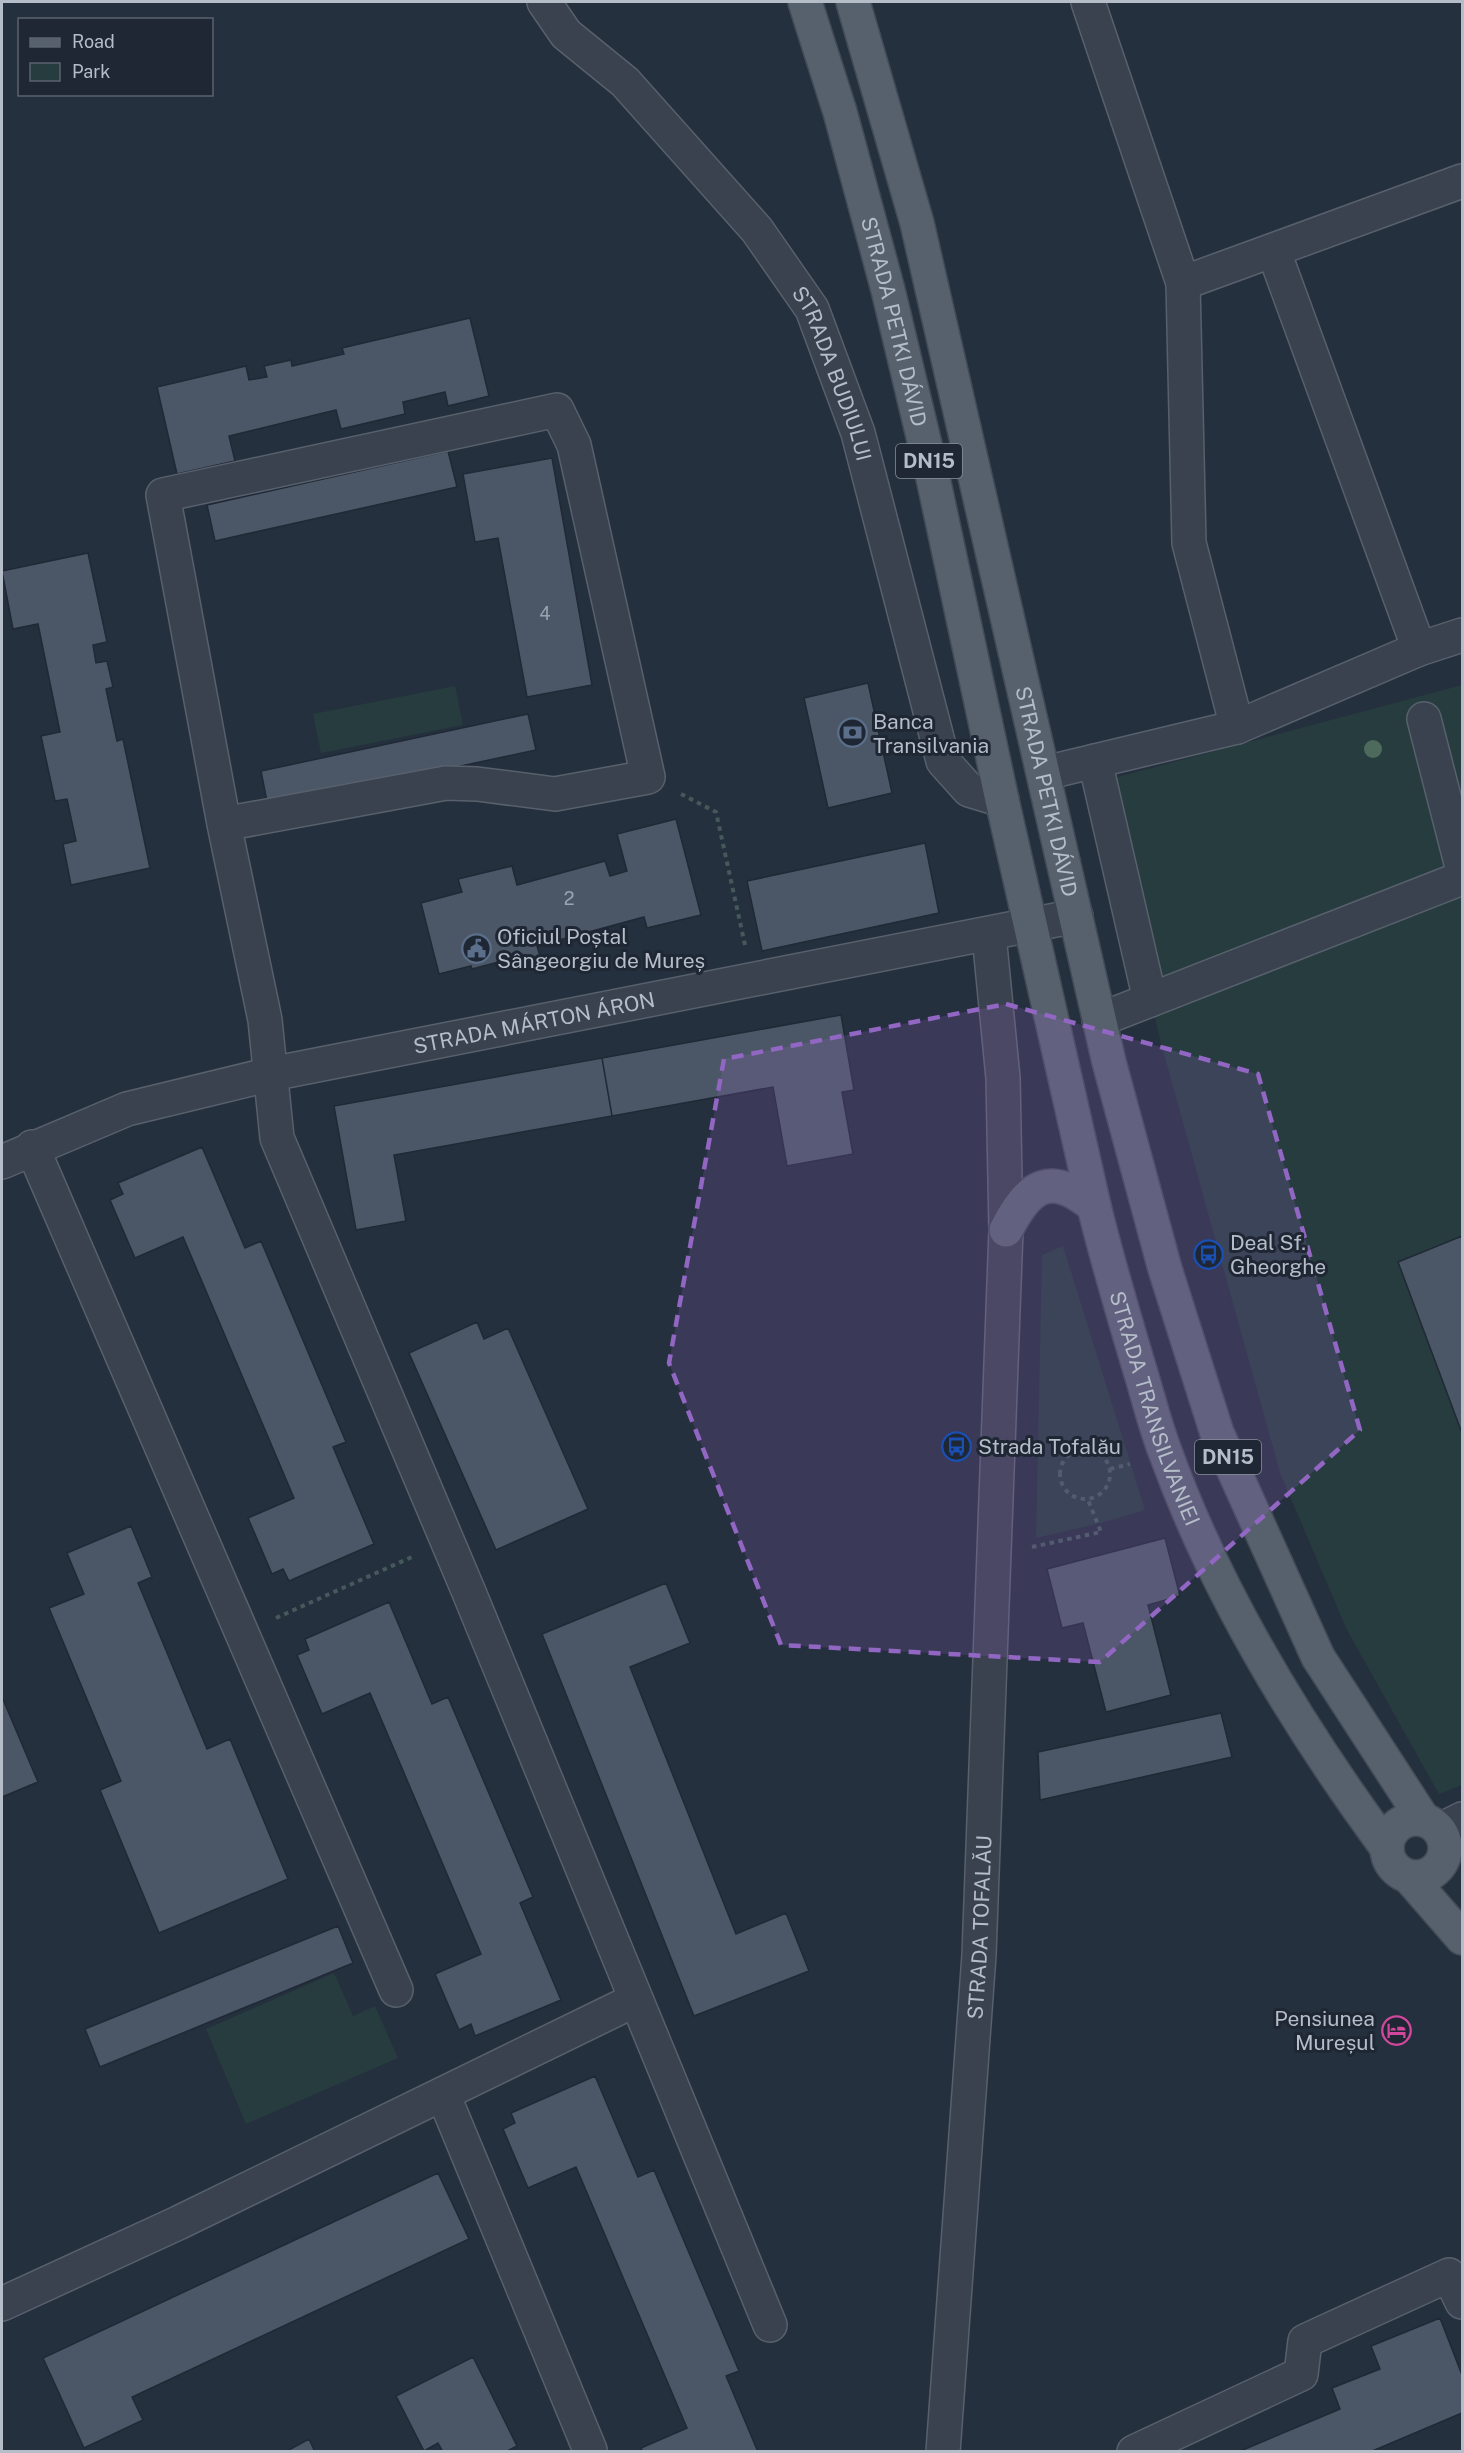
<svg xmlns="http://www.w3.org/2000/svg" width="1464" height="2453" font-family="'Public Sans',sans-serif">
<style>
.green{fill:#273c3f}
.building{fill:#4b5766;stroke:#202935;stroke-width:1.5}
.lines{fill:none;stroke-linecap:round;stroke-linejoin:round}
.minor-casing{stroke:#57606c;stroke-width:36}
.major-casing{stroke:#424b57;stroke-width:36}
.path{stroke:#45595c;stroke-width:4;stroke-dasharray:4.5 4.5;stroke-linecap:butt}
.minor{stroke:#39424e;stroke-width:33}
.major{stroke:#57616e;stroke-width:33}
.tree{fill:#4d6a5d}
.marked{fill:#9266c3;fill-opacity:0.2;stroke:#9266c3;stroke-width:4.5;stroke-dasharray:12 8;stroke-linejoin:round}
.labels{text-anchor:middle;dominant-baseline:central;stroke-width:6;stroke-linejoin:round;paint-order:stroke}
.number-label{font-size:18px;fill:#9aa4b0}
.shield{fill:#1e2733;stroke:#88909c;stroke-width:1.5}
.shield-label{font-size:20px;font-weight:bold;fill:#b5bdc9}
.street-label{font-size:21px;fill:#b5bdc9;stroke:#1e2733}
.poi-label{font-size:21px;fill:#b5bdc9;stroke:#1e2733;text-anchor:start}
</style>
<rect width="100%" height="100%" fill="#25303e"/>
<path class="green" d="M1462,685V1785L1439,1794L1347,1630L1280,1473L1161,1043L1099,782Z
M455,686L463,725L321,753L313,714Z
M1063,1246L1145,1510L1101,1523L1036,1538L1042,1255Z
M334,1973L353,2016L375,2006L398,2058L246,2124L206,2029Z"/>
<path class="building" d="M470,318L489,396L448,406L445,392L403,402L405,414L341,429L336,410L229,436L235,461L177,474L157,387L246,366L249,380L267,377L264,366L291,360L292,366L344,354L342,348Z
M448,451L457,487L215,541L207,505Z
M552,458L592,685L527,697L498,538L475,542L463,474Z
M88,553L107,642L93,645L96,663L107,661L113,687L106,689L117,741L123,739L150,868L71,885L63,844L76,841L67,799L55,801L41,736L60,732L38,624L13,629L2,571Z
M868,683L892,793L828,808L804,698Z
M528,714L536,750L268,807L261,771Z
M676,819L701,915L647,928L644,917L537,946L540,956L511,964L510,959L472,969L471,966L439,974L421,903L462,892L458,879L512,866L517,885L605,861L610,876L627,871L617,834Z
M925,843L939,913L762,951L747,881Z
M841,1015L854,1090L842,1092L853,1154L787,1166L773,1087L612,1116L602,1058Z
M602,1058L612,1116L394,1155L406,1221L356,1230L334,1106Z
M202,1147L245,1248L261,1241L346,1442L333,1447L374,1544L289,1581L283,1569L272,1574L248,1518L294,1498L183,1237L135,1258L110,1200L123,1194L118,1183Z
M1462,1236V1433L1398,1262Z
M477,1322L484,1339L508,1328L588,1509L496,1550L409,1353Z
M131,1526L152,1577L138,1583L207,1749L230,1739L288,1879L159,1933L100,1790L121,1781L49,1608L84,1594L67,1553Z
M1165,1538L1180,1596L1148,1605L1171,1695L1106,1712L1083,1623L1062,1628L1047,1569Z
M666,1583L690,1643L630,1667L736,1934L786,1913L809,1971L694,2016L542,1634Z
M389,1602L432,1704L448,1697L533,1897L520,1903L561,2000L475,2036L471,2024L459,2030L435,1974L481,1954L370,1693L322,1714L297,1655L309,1650L305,1639Z
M2,1697L38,1782L2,1797Z
M1221,1713L1232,1757L1040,1800L1038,1752Z
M338,1926L353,1963L100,2067L85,2029Z
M595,2076L638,2177L654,2170L739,2371L726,2376L758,2452H643L641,2448L687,2428L576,2167L528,2188L503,2129L515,2123L511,2113Z
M438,2173L469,2239L132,2397L143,2420L84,2448L43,2358Z
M1440,2318L1462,2375V2413L1370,2452H1238L1340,2409L1332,2388L1380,2369L1371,2346Z
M473,2357L517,2446L505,2452H443L438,2443L424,2451L396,2396Z
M309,2439L315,2452H285Z"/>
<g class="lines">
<defs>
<g id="minor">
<path id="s1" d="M544,2L566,34L625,82L757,230L812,309L858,433L943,761L969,790L1002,800"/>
<path d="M1088,2L1183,283L1189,543L1237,727"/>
<path d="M1274,252L1419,649"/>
<path d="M1183,283L1462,181"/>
<path d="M1424,719L1462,867"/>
<path d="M1095,761L1150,1000"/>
<path d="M1045,773L1237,727L1419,649L1462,635"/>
<path d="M224,824L446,783L477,784L555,794L648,777L574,445L557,410L163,495L224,824L265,1020L277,1138L468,1590L770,2325"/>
<path d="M1099,1020L1462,878"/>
<path d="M32,1147L396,1990"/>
<path id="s2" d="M2,1162L127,1109L271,1074L1076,916"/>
<path d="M1440,1830L1462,1819"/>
<path d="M443,2094L590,2450"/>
<path d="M2,2304L178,2223L635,2000"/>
<path id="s3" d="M943,2452L979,1955L1006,1230L1003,1078L989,935"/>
<path d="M1134,2452L1301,2374L1305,2341L1449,2275L1462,2302"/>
</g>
<g id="major">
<path id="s4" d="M805,2L840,112L888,290L933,478L1002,800L1094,1206C1107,1260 1123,1313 1139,1367C1148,1396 1155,1426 1166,1454C1217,1595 1298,1727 1387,1848"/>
<path id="s5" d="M853,2L917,223L1109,1062L1165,1269L1217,1433L1318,1657L1423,1819"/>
<path d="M1006,1230C1029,1185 1050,1170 1094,1206"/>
<circle cx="1416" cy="1848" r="29"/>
<path d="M1409,1877L1462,1938"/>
</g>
</defs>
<use href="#minor" class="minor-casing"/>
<use href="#major" class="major-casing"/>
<path class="path" d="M681,794L716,812L745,945
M1060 1474a25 25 0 1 1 50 0a25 25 0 1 1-50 0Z
M1110,1469L1130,1464
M1032,1547L1101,1532L1088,1500
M276,1618L414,1556"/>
<use href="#minor" class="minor"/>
<use href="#major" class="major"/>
</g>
<circle class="tree" cx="1373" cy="749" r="9"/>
<path class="marked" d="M1006,1004L1258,1074L1360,1430L1100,1662L781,1645L669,1363L724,1059Z"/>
<defs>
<symbol id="bank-ring" viewBox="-11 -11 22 22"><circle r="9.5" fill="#1e2733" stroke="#5c6f8a" stroke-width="1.5"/><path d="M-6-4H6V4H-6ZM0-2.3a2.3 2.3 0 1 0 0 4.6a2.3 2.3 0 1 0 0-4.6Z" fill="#5c6f8a"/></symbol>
<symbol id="civic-ring" viewBox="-11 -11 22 22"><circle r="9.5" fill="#1e2733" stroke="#5c6f8a" stroke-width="1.5"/><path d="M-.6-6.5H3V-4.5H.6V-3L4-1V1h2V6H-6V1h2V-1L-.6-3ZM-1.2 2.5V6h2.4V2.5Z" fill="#5c6f8a"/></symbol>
<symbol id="bus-ring" viewBox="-11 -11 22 22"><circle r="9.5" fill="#1e2733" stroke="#1a4fb4" stroke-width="1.5"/><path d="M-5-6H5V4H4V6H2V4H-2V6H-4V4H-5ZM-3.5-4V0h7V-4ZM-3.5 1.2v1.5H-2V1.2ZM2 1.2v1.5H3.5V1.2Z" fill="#1a4fb4"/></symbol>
<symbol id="hotel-ring" viewBox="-11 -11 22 22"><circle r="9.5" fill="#1e2733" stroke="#d1479c" stroke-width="1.5"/><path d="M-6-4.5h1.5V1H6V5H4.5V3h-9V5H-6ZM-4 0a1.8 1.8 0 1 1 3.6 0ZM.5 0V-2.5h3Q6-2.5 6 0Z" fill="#d1479c"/></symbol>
</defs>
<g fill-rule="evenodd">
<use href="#bank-ring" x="836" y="716" width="33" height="33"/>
<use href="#civic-ring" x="460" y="932" width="33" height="33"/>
<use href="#bus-ring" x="1192" y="1238" width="33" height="33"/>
<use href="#bus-ring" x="940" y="1430" width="33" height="33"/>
<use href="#hotel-ring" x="1380" y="2014" width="33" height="33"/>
</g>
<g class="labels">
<g class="number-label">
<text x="545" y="613">4</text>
<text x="569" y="898">2</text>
</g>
<g class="shield">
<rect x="896" y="444" width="66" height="34" rx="4.5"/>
<rect x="1195" y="1440" width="66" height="34" rx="4.5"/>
</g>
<g class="shield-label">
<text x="929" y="461">DN15</text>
<text x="1228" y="1457">DN15</text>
</g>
<g class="street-label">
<text stroke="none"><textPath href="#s4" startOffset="332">STRADA PETKI DÁVID</textPath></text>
<text stroke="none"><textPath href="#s1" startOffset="477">STRADA BUDIULUI</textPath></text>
<text stroke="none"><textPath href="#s5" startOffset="813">STRADA PETKI DÁVID</textPath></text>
<text stroke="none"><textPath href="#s2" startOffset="552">STRADA MÁRTON ÁRON</textPath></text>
<text stroke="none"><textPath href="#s4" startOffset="1450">STRADA TRANSILVANIEI</textPath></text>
<text stroke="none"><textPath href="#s3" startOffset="526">STRADA TOFALĂU</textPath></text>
</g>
<g class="poi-label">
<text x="873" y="721">Banca<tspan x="873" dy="24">Transilvania</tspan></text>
<text x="497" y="936">Oficiul Poștal<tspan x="497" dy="24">Sângeorgiu de Mureș</tspan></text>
<text x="1230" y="1242">Deal Sf.<tspan x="1230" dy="24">Gheorghe</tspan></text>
<text x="978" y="1446">Strada Tofalău</text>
<text x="1375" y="2018" text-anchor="end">Pensiunea<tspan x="1375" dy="24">Mureșul</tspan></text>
</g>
</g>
<rect width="1464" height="2453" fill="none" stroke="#b5bdc9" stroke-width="6"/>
<rect x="18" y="18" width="195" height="78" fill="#1e2733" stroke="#5a636f" stroke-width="1.5"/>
<rect x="30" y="38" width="30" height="9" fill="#57616e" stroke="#5a636f" stroke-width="1.5"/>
<text x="72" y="48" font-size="18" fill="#b5bdc9">Road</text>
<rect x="30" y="63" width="30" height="18" fill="#273c3f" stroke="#5a636f" stroke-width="1.5"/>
<text x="72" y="78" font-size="18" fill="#b5bdc9">Park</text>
</svg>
